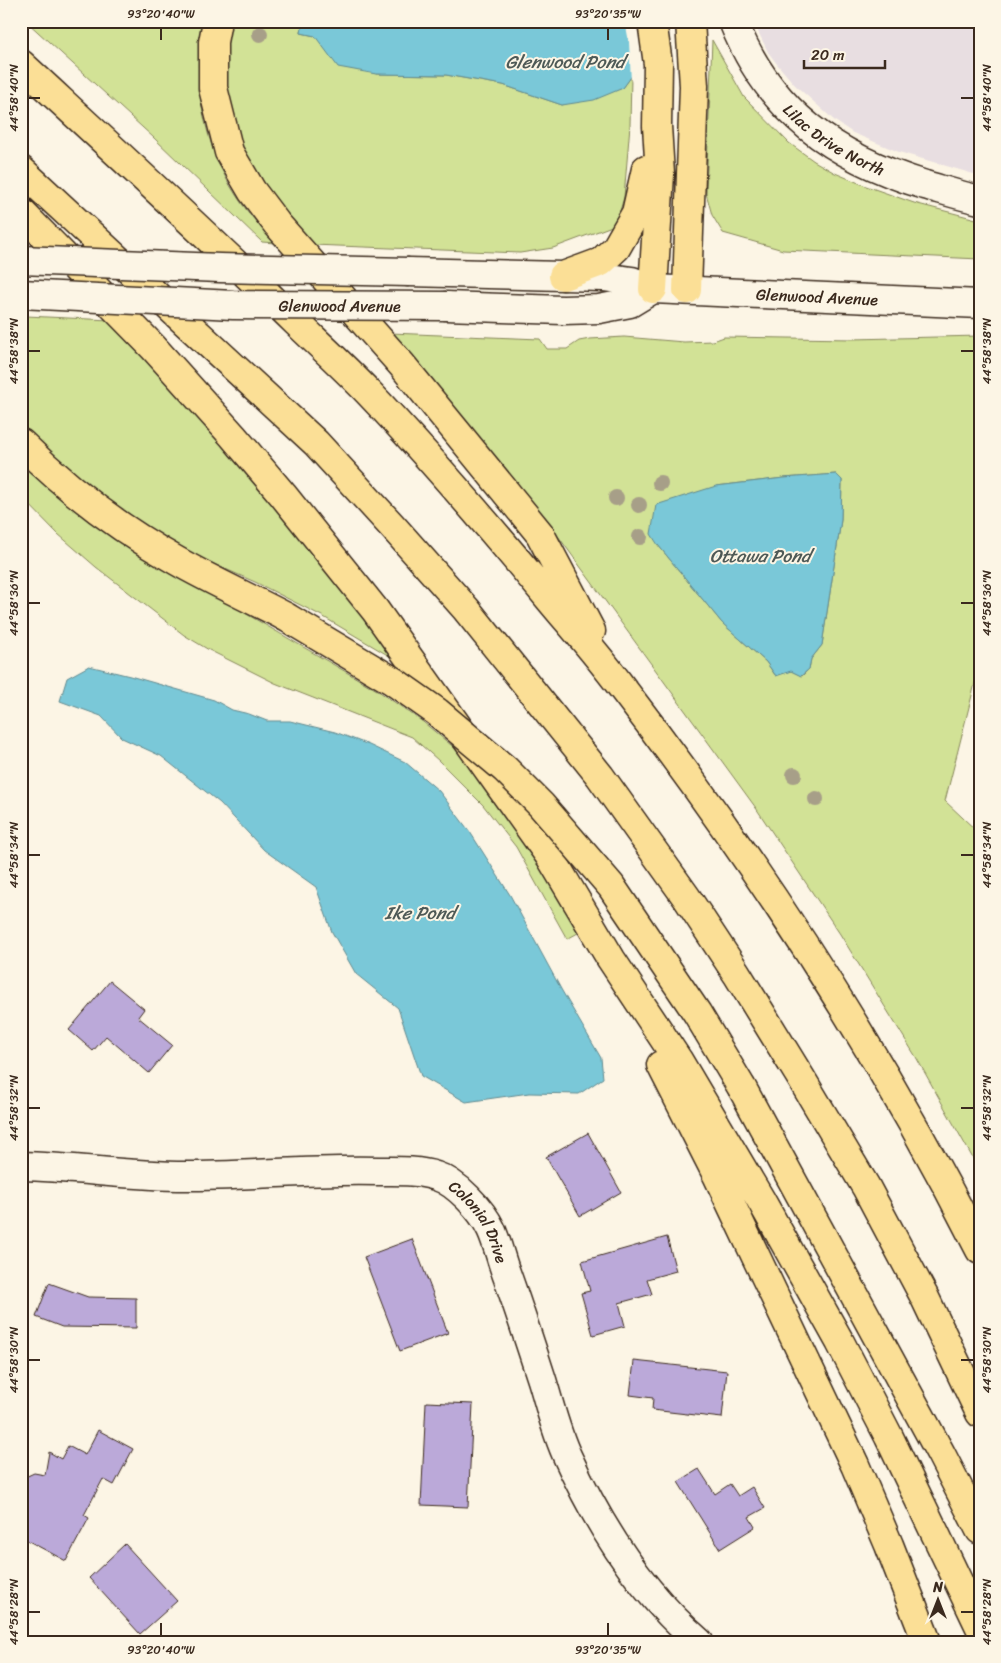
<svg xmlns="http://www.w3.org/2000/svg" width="1001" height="1663" font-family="Sriracha,sans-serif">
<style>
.built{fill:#e8dee1}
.green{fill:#d2e296;stroke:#86865a;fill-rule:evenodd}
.water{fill:#7ac8d8;stroke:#61898e}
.pier{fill:#fcf5e5}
.building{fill:#bba9d9;stroke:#3b2a1e}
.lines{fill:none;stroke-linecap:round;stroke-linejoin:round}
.minor-casing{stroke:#3b2a1e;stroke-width:31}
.highway-casing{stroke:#3b2a1e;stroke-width:31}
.minor{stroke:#fcf5e5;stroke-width:28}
.highway{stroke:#fbdf96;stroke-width:28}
.minor-bridge-casing{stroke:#3b2a1e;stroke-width:31;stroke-linecap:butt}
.highway-bridge-casing{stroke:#3b2a1e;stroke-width:31;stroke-linecap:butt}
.minor-bridge{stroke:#fcf5e5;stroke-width:28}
.highway-bridge{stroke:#fbdf96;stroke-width:28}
.tree{fill:#a79f88}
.ticks{fill:none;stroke:#3b2a1e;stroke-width:2}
.labels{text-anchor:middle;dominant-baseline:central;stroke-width:4;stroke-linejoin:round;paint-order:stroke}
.street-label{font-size:16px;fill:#3b2a1e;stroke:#fcf5e5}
.water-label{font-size:18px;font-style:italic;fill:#4e5956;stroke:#fcf5e5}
.neatline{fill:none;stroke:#3b2a1e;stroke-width:2}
.ticks-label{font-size:12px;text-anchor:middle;fill:#3b2a1e}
</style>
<rect width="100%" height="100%" fill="#fcf5e5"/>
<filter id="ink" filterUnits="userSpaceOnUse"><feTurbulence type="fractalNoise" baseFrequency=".02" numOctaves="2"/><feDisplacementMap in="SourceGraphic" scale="10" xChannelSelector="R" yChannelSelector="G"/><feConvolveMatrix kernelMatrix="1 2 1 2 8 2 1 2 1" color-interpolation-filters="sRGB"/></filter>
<g filter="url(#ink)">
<path class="built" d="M753,21H978L977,175L899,152L853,133L835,121L795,85L777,64L768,52Z"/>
<path class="green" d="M26,21H202C192,80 203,145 236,195C247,212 261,228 275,243L262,242L154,138Z
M230,21H303L301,33L315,36L376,74L446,75L503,85L562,105L623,88L631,77L630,125L624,197L620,211L616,220L612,226L553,248L520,253L312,245C267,191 234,156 227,82C225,62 225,41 230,21Z
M712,40L744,97L789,143L814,161L835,173L866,186L914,203L980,220V259L783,250L723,233L712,215L706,193Z
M21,314H26V316L110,320L196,411L294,528L396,660L322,616L255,582L182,550L128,517L40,447L21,428Z
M390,333L540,339L547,349H567L579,341L590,339L624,337L684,342L713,341L724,337L853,339L980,336V664L945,801L980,834V1171L916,1057L840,934L756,808L558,536L425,370ZM836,474L842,480L841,520L822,645L811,659L809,669L802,676L791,671L775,675L766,662L722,623L658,545L716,486L784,478Z
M21,458L219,598L377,690L423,722L473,763L536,858L578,933L567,939L516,847L483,805L439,761L412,737L275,683L209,650L184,635L96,567L58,534L21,496Z"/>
<path class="water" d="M303,21H649L638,61L631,77L623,88L594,100L562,105L503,85L446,75L376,74L338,67L315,36L301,33Z
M836,474L842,480L841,520L822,645L811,659L809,669L801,676L791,671L776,676L766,662L722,623L658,545L651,534L656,505L716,486L784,478Z
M89,666L130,676L214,700L232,710L249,714L267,721H290L335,732L369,745L405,762L439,791L470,832L510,895L562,991L601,1058L603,1078L579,1094L529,1093L466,1102L421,1076L398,1008L356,974L332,932L316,887L264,850L220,803L161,756L122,738L101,716L60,701L67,678Z"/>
<path class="pier" d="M625,21H651L640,62L631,82L629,42Z"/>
<path class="building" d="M110,981L144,1009L138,1017L172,1045L149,1073L106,1036L93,1051L69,1030Z
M588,1133L621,1192L580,1216L546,1157Z
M667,1237L676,1271L647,1279L652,1294L619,1303L625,1326L593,1335L581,1293L590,1291L582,1261Z
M412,1239L448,1333L400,1351L364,1257Z
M49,1283L88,1297L136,1298V1328L62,1327L36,1317Z
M634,1361L727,1371L722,1418L652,1410L653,1398L630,1395Z
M426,1402L473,1404L468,1507L421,1505Z
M98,1430L133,1449L114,1485L103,1479L84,1515L89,1518L66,1561L21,1537V1479L34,1473L45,1475L49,1452L61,1459L68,1446L85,1455Z
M699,1469L715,1494L730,1484L738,1496L752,1487L765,1508L749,1517L755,1527L720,1549L678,1482Z
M125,1544L177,1601L140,1634L89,1578Z"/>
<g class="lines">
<defs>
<g id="minor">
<path id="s1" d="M733,21C769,112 834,157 925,185C943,190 961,196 980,200"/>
<path id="s2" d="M409,272L603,277L632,281L653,289L980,304"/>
<path d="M446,306L563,310L599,309L630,303L653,289"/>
<path id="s3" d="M21,1166C76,1167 130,1176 185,1176C250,1176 314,1169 379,1171C397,1171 418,1170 436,1176C456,1182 482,1210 491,1229C497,1242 500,1256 505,1270C518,1306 530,1343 542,1380C550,1406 556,1433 568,1458C599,1526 642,1593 699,1642"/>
</g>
<path id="highway" d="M217,21L213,42V88L229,152L252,191L277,224L402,365L540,534L591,631
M652,21L658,64L657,126L660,174L653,289
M21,64C114,150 207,235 297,323C321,346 346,369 369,393C431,458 489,526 547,596C571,625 597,654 620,685C756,862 879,1050 980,1250
M21,170L316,443L394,528L466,609L600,776L687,898L737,974L801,1078L866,1187L925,1298L980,1413
M21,212L153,347L233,436L283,495L375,610L551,858L611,959L678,1060L762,1202L840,1342L889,1437L980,1627
M563,276L601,262L616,248L636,213L646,169
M687,290L694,86L690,21
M21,443C67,489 120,529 177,561C212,581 250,598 286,617
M661,1065L718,1177L855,1465L889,1545L927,1642
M742,1088L941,1454L980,1530"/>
</defs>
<use href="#minor" class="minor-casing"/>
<use href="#highway" class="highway-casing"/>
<use href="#minor" class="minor"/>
<use href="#highway" class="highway"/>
<defs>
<g id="minor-bridge">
<path d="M21,260L220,268L409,272"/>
<path id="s4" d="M21,294L233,305L446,306"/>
</g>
<path id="highway-bridge" d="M286,617L393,681L437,712L505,769L541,805L611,886L697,1013L742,1088"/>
</defs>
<use href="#minor-bridge" class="minor-bridge-casing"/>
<use href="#highway-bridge" class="highway-bridge-casing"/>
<use href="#minor-bridge" class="minor-bridge"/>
<use href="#highway-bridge" class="highway-bridge"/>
</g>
<g class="tree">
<circle cx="260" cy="34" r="8"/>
<circle cx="660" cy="483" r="8"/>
<circle cx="616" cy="498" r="8"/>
<circle cx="639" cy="505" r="8"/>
<circle cx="640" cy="537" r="8"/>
<circle cx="794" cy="775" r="8"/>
<circle cx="816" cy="799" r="8"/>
</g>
</g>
<path class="ticks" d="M161,28V40M608,28V40M28,98H40M961,98H974M28,351H40M961,351H974M28,603H40M961,603H974M28,855H40M961,855H974M28,1108H40M961,1108H974M28,1360H40M961,1360H974M28,1612H40M961,1612H974M161,1623V1636M608,1623V1636"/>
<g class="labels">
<g class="street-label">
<text stroke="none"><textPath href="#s1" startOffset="160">Lilac Drive North</textPath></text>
<text stroke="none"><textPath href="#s2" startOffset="410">Glenwood Avenue</textPath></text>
<text stroke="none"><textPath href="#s4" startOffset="319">Glenwood Avenue</textPath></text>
<text stroke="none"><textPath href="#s3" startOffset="481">Colonial Drive</textPath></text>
</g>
<g class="water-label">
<text x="565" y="62">Glenwood Pond</text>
<text x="760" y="556">Ottawa Pond</text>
<text x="420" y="913">Ike Pond</text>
</g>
</g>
<rect width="1001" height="1663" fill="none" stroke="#fcf5e5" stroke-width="55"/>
<g transform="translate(938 1600)" stroke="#fcf5e5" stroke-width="4" paint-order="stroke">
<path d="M0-4L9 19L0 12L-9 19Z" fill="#3b2a1e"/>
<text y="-8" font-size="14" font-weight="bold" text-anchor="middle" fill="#3b2a1e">N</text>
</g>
<path d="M804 60v8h81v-8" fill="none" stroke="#3b2a1e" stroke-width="2.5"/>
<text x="811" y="60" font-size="15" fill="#3b2a1e" stroke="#fcf5e5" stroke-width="4" paint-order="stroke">20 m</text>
<rect x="28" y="28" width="946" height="1608" class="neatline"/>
<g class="ticks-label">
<text x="161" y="18">93°20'40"W</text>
<text x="608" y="18">93°20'35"W</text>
<text transform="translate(14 98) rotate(-90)" y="4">44°58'40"N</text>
<text transform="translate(987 98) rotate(-90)" y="4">44°58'40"N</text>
<text transform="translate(14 351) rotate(-90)" y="4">44°58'38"N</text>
<text transform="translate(987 351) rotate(-90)" y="4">44°58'38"N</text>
<text transform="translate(14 603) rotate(-90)" y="4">44°58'36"N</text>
<text transform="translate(987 603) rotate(-90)" y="4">44°58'36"N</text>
<text transform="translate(14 855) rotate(-90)" y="4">44°58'34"N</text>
<text transform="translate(987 855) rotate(-90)" y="4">44°58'34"N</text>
<text transform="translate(14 1108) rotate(-90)" y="4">44°58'32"N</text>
<text transform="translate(987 1108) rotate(-90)" y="4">44°58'32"N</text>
<text transform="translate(14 1360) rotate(-90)" y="4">44°58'30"N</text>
<text transform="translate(987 1360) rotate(-90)" y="4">44°58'30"N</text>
<text transform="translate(14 1612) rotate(-90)" y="4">44°58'28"N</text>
<text transform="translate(987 1612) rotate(-90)" y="4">44°58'28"N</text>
<text x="161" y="1654">93°20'40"W</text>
<text x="608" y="1654">93°20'35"W</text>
</g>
</svg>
